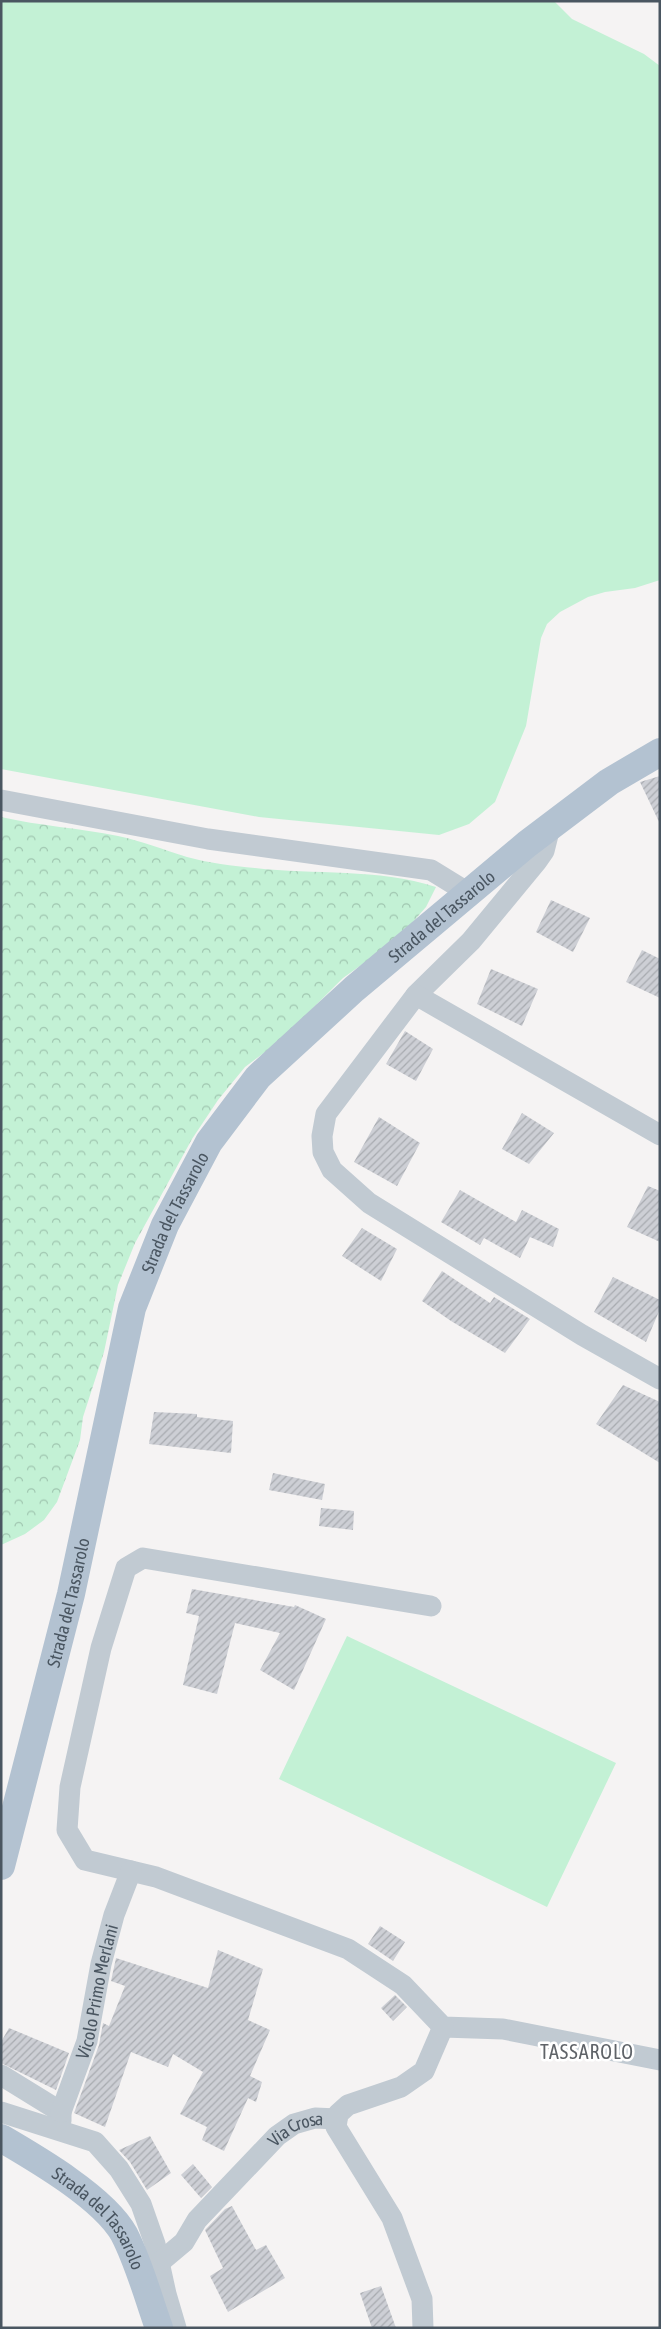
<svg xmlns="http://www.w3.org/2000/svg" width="661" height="2329" font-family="'Asap Condensed',sans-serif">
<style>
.grass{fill:#c3f1d5}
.forest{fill:url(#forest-crowns)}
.building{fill:url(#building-hatch)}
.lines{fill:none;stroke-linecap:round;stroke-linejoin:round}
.minor{stroke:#c1cad2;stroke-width:21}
.major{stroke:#b3c2d1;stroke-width:28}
.labels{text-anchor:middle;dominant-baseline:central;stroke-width:5;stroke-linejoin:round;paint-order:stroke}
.street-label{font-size:18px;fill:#4a5661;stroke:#fff}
.quarter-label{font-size:20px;letter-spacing:1px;fill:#5f6368;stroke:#fff}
</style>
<defs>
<pattern id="forest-crowns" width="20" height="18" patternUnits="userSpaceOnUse" patternTransform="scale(1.25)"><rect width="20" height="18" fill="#c3f1d5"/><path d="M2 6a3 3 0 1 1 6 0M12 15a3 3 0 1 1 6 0" fill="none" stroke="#a0c6b0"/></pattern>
<pattern id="building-hatch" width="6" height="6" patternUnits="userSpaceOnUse" patternTransform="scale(1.25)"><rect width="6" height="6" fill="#cdcfd5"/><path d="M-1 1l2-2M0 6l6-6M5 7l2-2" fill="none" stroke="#a8abb0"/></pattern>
</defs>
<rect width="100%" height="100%" fill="#f5f3f3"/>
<path class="grass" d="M1,1H554L572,19L644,54L660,66V580L635,588L605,592L588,597L560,612L547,624L541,638L526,726L495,802L469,824L439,835L259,817L1,769Z
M347,1636L616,1763L547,1907L279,1779Z"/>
<path class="forest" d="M1,817C40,826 79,828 118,836C142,841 164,850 187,857C208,863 233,866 255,868C314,875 378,868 436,887L426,907L411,924L378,953L343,978L280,1041L245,1067L218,1100L192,1139L135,1243L118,1285L104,1352L83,1417L80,1440L57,1502L44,1520L25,1534L1,1545Z"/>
<path class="building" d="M660,776V824L640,782Z
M551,900L590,918L573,952L536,932Z
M642,950L660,959V998L626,982Z
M491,969L538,989L522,1026L477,1004Z
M405,1031L433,1049L416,1081L386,1064Z
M522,1113L554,1133L529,1164L502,1149Z
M379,1117L420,1143L397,1186L354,1162Z
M648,1186L660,1191V1242L627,1227Z
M460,1190L516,1222L522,1210L559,1229L553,1247L530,1237L520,1258L484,1238L480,1245L441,1222Z
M362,1228L397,1249L381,1281L342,1256Z
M442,1271L490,1303L494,1297L530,1319L505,1353L451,1321L422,1301Z
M613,1277L660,1300V1309L646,1342L594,1312Z
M623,1385L660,1402V1463L596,1424Z
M154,1412L197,1414V1417L233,1421L231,1453L149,1444Z
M273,1473L325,1484L322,1500L269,1490Z
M321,1508L354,1511L353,1530L319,1526Z
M192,1589L294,1607L295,1605L326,1619L294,1690L260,1670L280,1633L235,1623L217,1694L183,1685L199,1616L186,1613Z
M380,1926L405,1942L393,1961L368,1944Z
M218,1950L263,1969L248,2020L270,2030L250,2076L262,2082L256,2102L248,2098L224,2151L202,2140L207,2127L180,2114L203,2072L173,2054L168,2067L131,2052L105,2127L74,2113L99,2045L103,2023L109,2026L125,1986L111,1981L116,1958L208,1988Z
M395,1995L407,2007L393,2021L381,2008Z
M9,2028L69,2053L56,2090L1,2063V2042Z
M150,2136L171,2173L147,2190L130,2162L119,2150Z
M193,2164L212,2187L201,2198L181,2175Z
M232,2206L256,2250L266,2245L285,2278L228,2312L210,2276L223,2268L205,2230L225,2209Z
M381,2286L396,2328H372L360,2293Z"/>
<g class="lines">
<g class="minor">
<path d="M1,800L208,839L431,870L470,894"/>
<path d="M416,995L471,941L537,861L544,851L550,827"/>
<path d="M660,1135L416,995L326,1114L322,1136L323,1152L332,1170L369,1203L582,1335L660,1379"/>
<path d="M431,1606L143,1558L126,1568L101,1648L70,1787L67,1830L85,1860L156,1877L348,1949L403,1985L443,2027L503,2029L660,2060"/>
<path d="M1,2075L61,2112V2121L57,2122"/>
<path d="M1,2112L95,2142L119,2169L141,2204L155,2244L166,2294L176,2328"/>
<path id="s1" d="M61,2112L87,2041L101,1964L114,1915L131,1871"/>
<path id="s2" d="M159,2263L184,2242L197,2220L277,2136L294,2124L315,2118L337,2119"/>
<path d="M423,2328L422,2299L392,2218L336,2127L338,2114L348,2105L401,2087L424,2071L443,2027"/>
</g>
<g class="major">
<path id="s3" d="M1,1866L71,1594L132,1308L165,1225L209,1142L258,1077L354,989L527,844L609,782L660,752"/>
<path id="s4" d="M1,2138C37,2159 104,2198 124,2234C139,2263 148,2297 159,2328"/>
</g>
</g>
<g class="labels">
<g class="street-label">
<text stroke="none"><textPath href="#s3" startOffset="1082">Strada del Tassarolo</textPath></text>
<text stroke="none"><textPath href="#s3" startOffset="678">Strada del Tassarolo</textPath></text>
<text stroke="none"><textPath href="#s3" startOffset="272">Strada del Tassarolo</textPath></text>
<text stroke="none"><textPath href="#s1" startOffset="126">Vicolo Primo Merlani</textPath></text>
<text stroke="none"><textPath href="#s2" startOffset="195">Via Crosa</textPath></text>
<text stroke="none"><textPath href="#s4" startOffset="129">Strada del Tassarolo</textPath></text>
</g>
<g class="quarter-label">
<text x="587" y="2051">TASSAROLO</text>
</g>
</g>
<rect width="661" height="2329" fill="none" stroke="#4a5661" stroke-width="5"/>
</svg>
